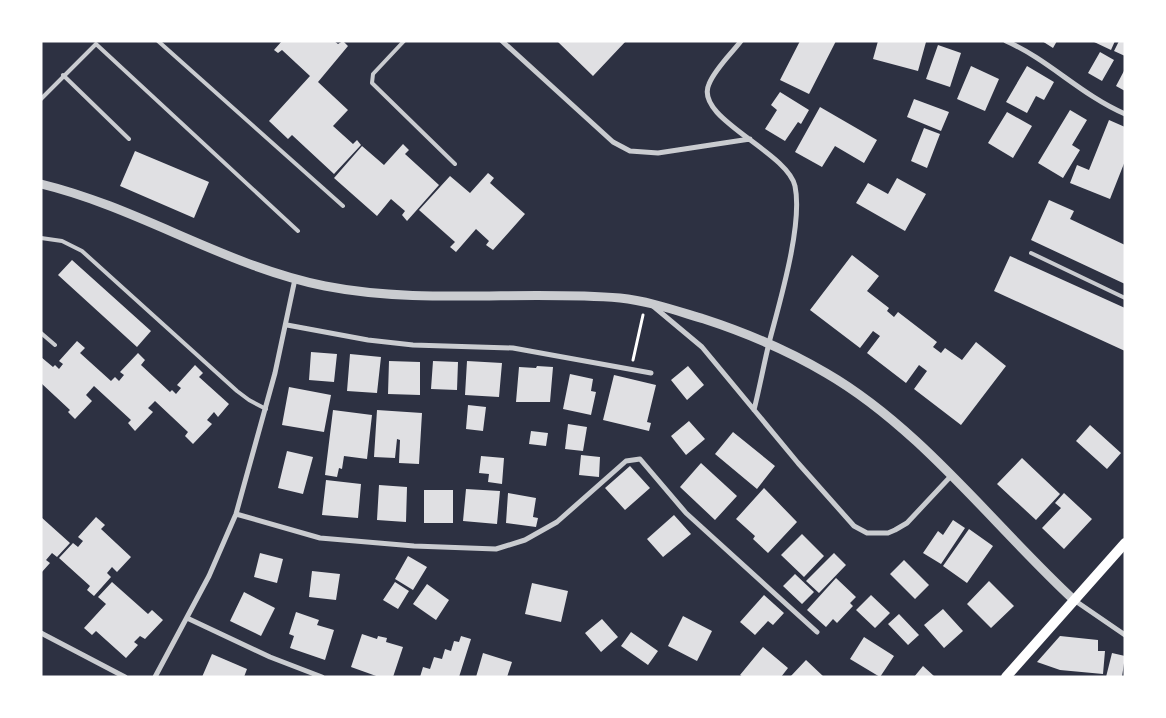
<svg xmlns="http://www.w3.org/2000/svg" width="1166" height="718" font-family="'Nunito Sans',sans-serif">
<style>
.building{fill:#e0e0e3}
.lines{fill:none;stroke-linecap:round;stroke-linejoin:round}
.path{stroke:#fff;stroke-width:3}
.service{stroke:#caccd0;stroke-width:4}
.minor{stroke:#caccd0;stroke-width:5}
.tertiary{stroke:#caccd0;stroke-width:9}
.secondary{stroke:#fff;stroke-width:10}
</style>
<rect width="100%" height="100%" fill="#2d3142"/>
<path class="building" d="M282,41H334L338,44L343,41L348,46L318,82L348,110L333,126L353,144L357,140L361,145L334,174L292,135L288,139L269,121L310,76L282,50L278,53L274,50Z
M557,41H626L593,76Z
M800,41H836L809,94L780,80Z
M878,41L926,42L918,71L873,59Z
M1042,41H1057L1053,48Z
M1092,41H1115L1111,50Z
M1119,41H1125V56L1114,51Z
M938,45L961,53L950,87L926,79Z
M1100,52L1114,60L1102,81L1088,73Z
M971,66L999,79L985,111L957,99Z
M1027,66L1054,82L1044,100L1036,96L1027,113L1006,102Z
M1125,69V91L1116,86Z
M780,92L809,110L801,124L798,122L785,141L765,129L777,110L771,105Z
M914,99L949,112L941,131L907,117Z
M820,107L877,140L864,163L835,146L822,167L795,152Z
M1070,110L1087,120L1072,145L1080,150L1063,178L1038,163Z
M1007,112L1032,126L1013,158L988,143Z
M1109,120L1125,127V161L1110,199L1070,183L1077,165L1089,170Z
M924,128L940,134L927,168L911,161Z
M403,144L409,150L405,154L439,185L407,221L402,215L405,211L391,199L377,216L334,178L362,146L384,165Z
M135,151L209,182L194,218L120,186Z
M488,173L494,178L490,183L525,214L493,250L486,245L489,241L476,229L456,252L450,247L455,242L419,210L450,176L470,193Z
M897,178L926,194L905,231L856,203L868,183L888,194Z
M1049,200L1074,211L1070,219L1125,245V284L1031,240Z
M852,255L879,276L867,291L889,308L887,311L894,317L898,312L937,342L933,347L941,353L945,348L962,360L976,342L1006,366L961,425L914,389L927,371L919,365L906,383L867,353L880,336L873,331L860,348L810,310Z
M1010,256L1125,308V351L994,291Z
M72,260L151,331L137,347L58,275Z
M77,341L85,348L80,353L111,381L115,377L119,381L124,375L120,372L138,353L145,360L141,365L170,392L172,390L176,394L181,388L177,385L195,365L203,373L199,377L229,404L218,417L214,412L207,420L212,424L193,444L185,436L188,432L155,401L148,408L153,412L135,431L128,423L131,420L94,386L86,395L92,401L75,419L68,412L70,410L41,383V357L53,367L55,365L59,369L63,364L59,361Z
M311,352L337,354L334,382L309,380Z
M350,354L381,357L377,393L347,391Z
M389,361L420,362V395L388,394Z
M433,361L458,362L457,390L431,389Z
M467,361L502,363L499,397L465,395Z
M537,366L553,367L550,402H516L519,367L536,368Z
M688,366L704,385L687,400L671,380Z
M570,374L593,379L591,391L596,392L591,415L563,409Z
M614,375L656,385L647,422L651,423L649,431L603,420Z
M289,387L331,395L324,432L282,425Z
M468,405L486,407L483,431L466,429Z
M333,410L372,415L367,459L344,456L342,469L339,468L337,477L325,475Z
M377,410L422,413L419,464L399,463L400,440L397,439L395,458L374,457Z
M689,421L705,439L686,455L671,436Z
M568,424L587,427L583,451L565,449Z
M1090,425L1121,453L1107,469L1076,441Z
M531,431L548,433L546,446L529,444Z
M733,432L775,466L757,489L715,454Z
M287,451L313,457L303,494L278,488Z
M581,455L600,457L599,477L579,475Z
M481,456L504,458L502,484L488,482L489,474L479,473Z
M1022,458L1060,494L1036,520L997,484Z
M701,463L737,496L715,520L680,487Z
M630,466L650,488L625,510L605,488Z
M326,480L361,484L358,518L322,515Z
M379,485L407,487L406,522L377,520Z
M764,488L797,522L768,553L753,539L755,536L736,519Z
M466,489L500,491L497,524L463,521Z
M424,490H453V523H424Z
M508,493L536,498L533,517L538,518L536,527L506,523Z
M1064,493L1092,519L1064,549L1042,528L1061,508L1055,503Z
M674,515L691,534L663,557L647,539Z
M41,517L70,543L57,557L52,553L46,560L50,563L41,573Z
M96,517L105,525L101,529L131,557L117,572L112,567L107,573L111,577L94,596L87,590L90,586L59,558L73,543L78,547L83,541L78,537Z
M953,520L965,528L941,564L923,553L938,531L943,535Z
M969,529L993,546L967,583L943,566Z
M802,534L824,556L804,577L781,555Z
M260,553L283,559L277,583L254,577Z
M834,553L846,565L819,593L806,581Z
M408,556L427,567L413,590L395,579Z
M904,560L929,585L915,599L890,574Z
M312,571L340,574L336,600L309,597Z
M795,574L814,592L802,604L783,586Z
M836,578L856,597L850,603L853,606L837,623L833,619L826,627L807,610Z
M989,581L1014,606L991,628L967,604Z
M112,582L148,614L152,610L163,620L145,639L140,636L134,642L138,645L126,658L96,631L92,635L84,628L106,604L98,597Z
M395,582L409,591L398,609L383,600Z
M532,583L568,591L561,622L525,614Z
M427,584L449,600L436,620L413,604Z
M244,592L275,608L261,636L230,621Z
M764,595L784,613L773,625L768,621L755,635L740,622Z
M871,595L890,613L875,628L856,610Z
M943,609L963,631L944,648L924,625Z
M296,612L319,620L317,625L334,630L325,660L290,648L294,636L289,634Z
M899,614L919,635L908,645L888,624Z
M683,616L712,631L697,661L668,646Z
M602,619L618,637L601,652L585,633Z
M631,632L658,651L648,665L621,646Z
M362,634L377,639L378,636L387,638L386,642L403,647L393,677H379L351,667Z
M461,636L471,639L459,677H420L423,667L430,669L434,657L442,659L445,649L451,651L454,641L459,642Z
M1060,636L1098,640V651H1105L1103,674L1060,670L1037,662Z
M864,637L894,656L880,677L850,659Z
M763,647L788,668L781,677H743L740,675Z
M483,653L512,662L507,677H476Z
M1112,653L1125,656L1122,677H1106Z
M212,654L247,669L244,677H202Z
M806,660L824,677H790Z
M923,666L935,677H914Z"/>
<g class="lines">
<path class="path" d="M633,360L643,315"/>
<path class="service" d="M158,41L343,206
M404,41L373,74L372,83L455,164
M63,75L129,139
M41,99L96,44L298,231
M41,238L62,241L82,251L237,391L249,400L266,409
M1031,253L1125,298
M41,333L55,345"/>
<path class="minor" d="M502,41L613,142L630,151L658,153L750,139
M741,41C731,54 715,69 709,84C693,118 787,151 795,186C803,224 780,301 770,339C764,363 760,386 754,410
M1006,41C1049,60 1081,95 1125,114
M653,306L702,347L798,463L854,526L867,533H888L895,530L907,523L951,476
M287,325L368,340L413,345L513,348L651,373
M236,514L320,538L414,546L496,549L525,540L557,522L626,461L640,459L686,513L817,632
M1074,600L1125,635
M187,618L270,657L322,677
M41,633L125,677
M155,677L209,576L236,514L275,373L295,279"/>
<path class="tertiary" d="M41,184C140,208 225,266 325,286C422,305 522,290 620,298C649,301 677,311 704,319C747,333 787,350 826,373C921,428 994,526 1074,600"/>
<path class="secondary" d="M1006,677L1125,543"/>
</g>
<rect width="1166" height="718" fill="none" stroke="#ffffff" stroke-width="85"/>
</svg>
